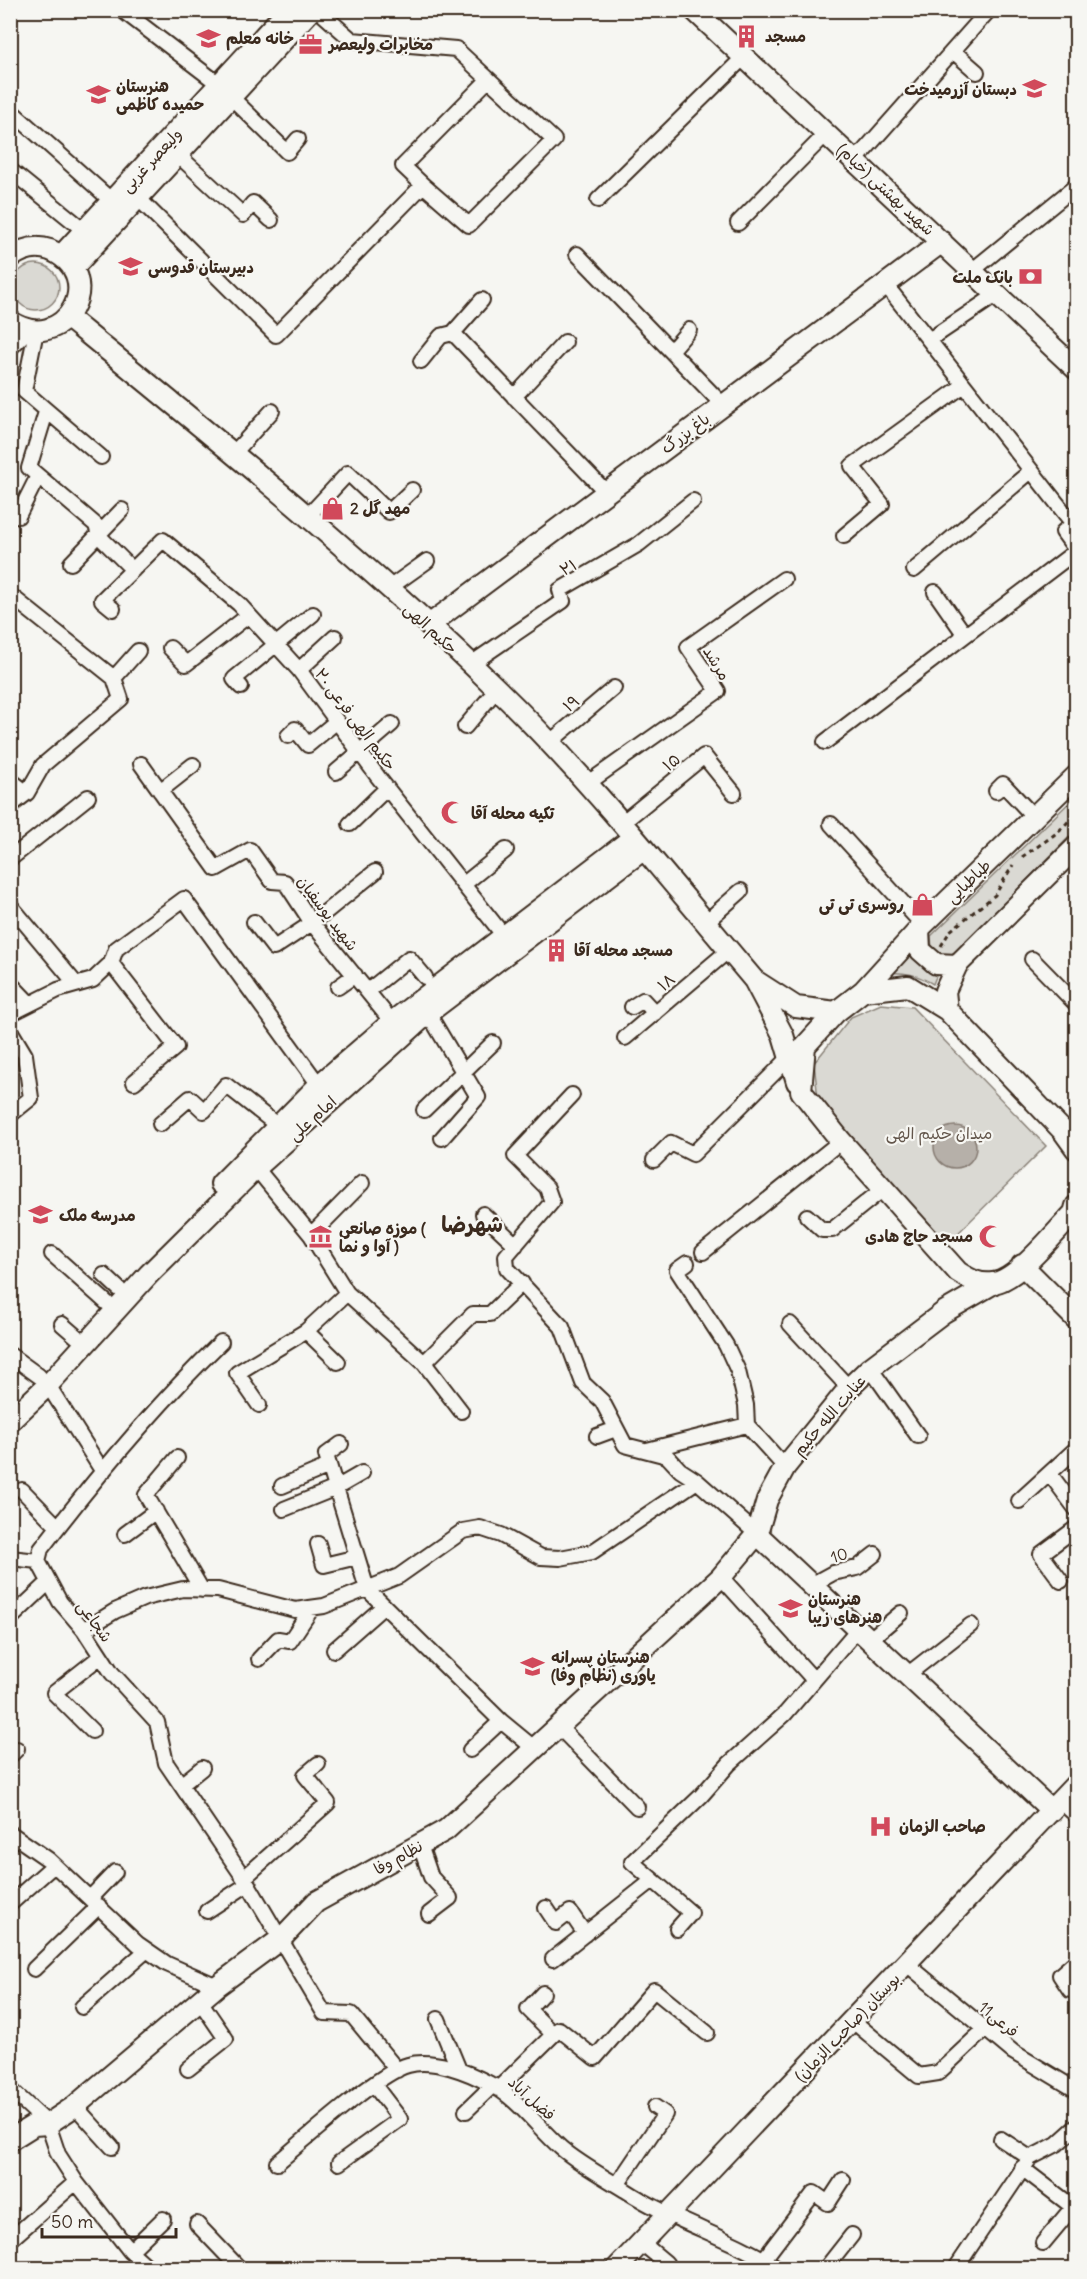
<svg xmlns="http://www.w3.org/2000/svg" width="1087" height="2279" font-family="Delius,'Playpen Sans Arabic',sans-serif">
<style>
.green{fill:#dad9d3;stroke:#8a8278;stroke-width:1.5}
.water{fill:#b6b0a9;stroke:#857a71;stroke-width:1.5}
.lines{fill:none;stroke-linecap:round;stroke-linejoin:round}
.street-casing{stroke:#3b2a1e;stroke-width:18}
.secondary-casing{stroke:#3b2a1e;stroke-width:24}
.path{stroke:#3b2a1e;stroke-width:3;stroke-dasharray:4.5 4.5;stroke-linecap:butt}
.street{stroke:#f6f6f2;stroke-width:14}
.secondary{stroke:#f6f6f2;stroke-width:20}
.labels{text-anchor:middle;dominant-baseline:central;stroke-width:4.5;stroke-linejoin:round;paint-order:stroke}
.poi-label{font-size:16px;font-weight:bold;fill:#3b2a1e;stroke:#f6f6f2;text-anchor:start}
.street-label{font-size:16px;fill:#3b2a1e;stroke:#f6f6f2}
.park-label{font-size:16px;fill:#63564b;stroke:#f6f6f2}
.district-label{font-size:22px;font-weight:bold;fill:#3b2a1e;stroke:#f6f6f2}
</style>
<rect width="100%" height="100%" fill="#f6f6f2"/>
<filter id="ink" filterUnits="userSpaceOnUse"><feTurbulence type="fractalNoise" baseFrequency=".0167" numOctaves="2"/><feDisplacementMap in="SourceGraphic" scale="12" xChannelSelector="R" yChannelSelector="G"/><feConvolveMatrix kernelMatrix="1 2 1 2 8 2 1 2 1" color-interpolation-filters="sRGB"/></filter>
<g filter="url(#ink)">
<path class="green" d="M13 287a23 23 0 1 1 46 0a23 23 0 1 1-46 0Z
M1076,796V830L951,957L947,960L932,951L931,936Z
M916,952L937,974L933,984C917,974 905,972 887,973Z
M881,1004L912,1007L1046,1146L947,1244L818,1099L814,1063L851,1017Z"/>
<path class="water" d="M934 1147a21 21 0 1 1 42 0a21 21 0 1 1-42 0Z"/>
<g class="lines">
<defs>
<path id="street" d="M122,10L220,85
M953,51L977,72
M231,97L287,152L298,139
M10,110L113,202
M178,155L243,215L253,203L271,220
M855,161L989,10
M10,170L85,231
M423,185L403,166L488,80
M138,198L276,335L423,185L469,225L554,140L456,49L352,40L318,10
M598,200L744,57
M738,223L826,134
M577,254L723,405
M973,270L1076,186
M885,284L1074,525
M36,331L24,391L101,457
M453,333L606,492
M929,340L996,295
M671,351L689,330
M421,361L441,336L453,333L482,300
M514,397L565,342
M46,412L29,468L96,525L99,536L133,570
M234,453L272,411
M309,515L348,473L389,512L412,490
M18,516L38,476
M1076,522L1063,532L1076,550
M844,536L882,504L852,466L964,385
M71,563L122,510
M914,570L1031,471
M389,588L427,561
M935,592L965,635
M10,595L114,678L121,699L43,765L27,793L10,806
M113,609L102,600L163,540L239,604L299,670L378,777L504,936
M170,648L186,664L249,615
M471,664L563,601L560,590L639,544L693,501
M299,670L335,637
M114,678L138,651
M241,687L234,679L313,614
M465,727L497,689
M288,736L295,729L308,745L337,721
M825,742L1076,551
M549,743L614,688
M141,764L216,869L250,850L272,881L285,882L312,923L392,1022
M336,772L392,724
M10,780L27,793
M588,783L718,691L688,647L784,579
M160,791L193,765
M996,791L1003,784L1034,817
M622,823L704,756L734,793
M350,824L387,788
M831,824L923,925
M10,859L88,797
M464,884L506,850
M10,905L76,984
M254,922L274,948L312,923L375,872
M706,922L741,891
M1032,959L1076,1004
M10,983L30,1004
M338,987L355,975
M368,991L409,958L425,977
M632,1007L643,1000L655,1013
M428,1013L478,1097L442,1138
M10,1014L58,990L93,980L111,963
M10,1030L25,1055L31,1098L10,1115
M625,1038L729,950
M134,1082L176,1047L111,963L116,949L184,899L319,1085
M572,1095L515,1156L547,1188L552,1202L506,1256L507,1268L562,1327L583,1383L602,1401L625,1445L667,1456L680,1470L697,1481
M424,1110L493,1043
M160,1124L190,1098L204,1111L226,1085L278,1126
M654,1160L671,1143L693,1154L790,1057
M256,1168L311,1235L347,1293L424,1363L461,1411
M483,1214L516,1245
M807,1216L822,1230H832L883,1189
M311,1235L362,1183
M703,1252L841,1141
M52,1254L107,1303
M687,1263L677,1270L726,1345L738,1371L746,1405L747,1425L785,1467
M104,1275L119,1289
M62,1324L77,1337
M790,1324L849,1388
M306,1331L338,1362
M221,1342C156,1405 96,1477 41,1549L38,1561L60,1602L84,1630L112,1673L157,1722L166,1763L248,1884L324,2013L351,2014L397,2070
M10,1355L39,1376
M424,1363L473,1314H490L522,1283
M870,1368L918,1436
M48,1385L103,1472
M259,1405L237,1373L306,1331L347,1293
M597,1436L616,1429
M341,1444L326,1455L367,1589L501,1721L535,1749
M647,1450L747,1425
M177,1458L146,1495L202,1590
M1050,1474L1076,1509
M282,1486L329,1466
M22,1490L58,1527
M1019,1501L1076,1449
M284,1509L336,1488L362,1473
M125,1534L156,1511
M318,1544L324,1565L357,1557
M10,1558L38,1561
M721,1577L814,1680
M1061,1581L1041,1554L1076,1528
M811,1585L833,1573L857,1568L875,1554
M10,1619L48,1583
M84,1630L115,1611L145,1598L183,1589L218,1590L295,1610L324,1606L399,1576L463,1531L480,1528L501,1535L541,1557L560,1558L592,1552L697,1481L757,1534
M869,1640L901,1613
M334,1650L384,1606
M259,1659L278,1639L290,1641L312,1608
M907,1675L971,1625
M559,1727L637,1807
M92,1731L54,1693L101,1656
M470,1750L501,1721
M10,1756L17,1749
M181,1785L202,1768
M1061,1802L1076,1815
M10,1833L49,1860L138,1944L167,1964L217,1986
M420,1845L431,1877L450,1898L429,1914
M244,1878L328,1803L305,1775L318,1764
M90,1898L115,1872
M10,1904L54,1865
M546,1908L556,1923L570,1912L585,1934
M207,1911L248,1884
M677,1929L691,1913L632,1862L701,1796L729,1764L785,1714L858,1629
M553,1959L653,1880
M907,1964L1013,2052L1076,2090
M34,1969L99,1906
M1070,1990L1060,1975L1076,1961
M543,1993L528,2009L553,2034
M82,2007L147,1950
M438,2019L459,2070
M853,2021L919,2076L938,2073L984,2030
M188,2069L226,2039L200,2001
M10,2089L48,2124L58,2154L76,2182L130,2251L149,2268
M498,2089L559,2029L595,2058L654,1990L707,2033
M75,2106L112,2147
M466,2111L493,2085
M1001,2139L1030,2158
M277,2163C305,2140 378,2073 408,2065C433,2058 468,2072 490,2084C518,2098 537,2127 561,2148C580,2164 604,2177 625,2190C674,2222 730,2237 778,2268
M339,2163L400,2119L374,2085
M1022,2168L1073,2207L1043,2243
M617,2185L665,2114L655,2107
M197,2224L239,2268
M10,2240L76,2182
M642,2243L666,2263
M130,2251L163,2219
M764,2259L814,2193L828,2203L843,2180
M826,2268L852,2235
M956,2268L1030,2158L1057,2144L1076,2127"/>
<path id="secondary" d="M694,10L1076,369
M62,255L288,10
M10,258C22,249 36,245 50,250C110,275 64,358 10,321
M73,268L311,10
M67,317C214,437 361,556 496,688C590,779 670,881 754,980
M10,344L25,329
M429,625L942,242
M919,929L920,950L936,964L957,965
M863,991L923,925L1076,776
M947,1010L945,991L957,965L1076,847
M797,1082L783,1035L754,980L796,1007L836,1012
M1076,1149L1063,1131L947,1010L908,986L863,991L836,1012L805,1046L801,1091L841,1141L958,1272C969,1279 979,1285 993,1283C1017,1281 1056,1231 1074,1213L1076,1206
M221,1184L319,1085L392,1022L634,837
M1022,1265L1076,1319
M10,1421L48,1385L149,1274L256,1168L428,1013L644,849
M757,1534L1052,1811
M10,2140L34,2125L48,2124L75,2106L217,1986L282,1938L316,1902L446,1830L721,1577L757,1534L767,1500L785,1467L849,1388L870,1368L944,1312L994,1283
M617,2268L1076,1784"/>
</defs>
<use href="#street" class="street-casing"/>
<use href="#secondary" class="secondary-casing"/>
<path class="path" d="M1022,857C1043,842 1064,832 1076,810
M941,946L950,931L995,895L1013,865"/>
<use href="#street" class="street"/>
<use href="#secondary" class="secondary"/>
</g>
</g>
<defs>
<symbol id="building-bare" viewBox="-9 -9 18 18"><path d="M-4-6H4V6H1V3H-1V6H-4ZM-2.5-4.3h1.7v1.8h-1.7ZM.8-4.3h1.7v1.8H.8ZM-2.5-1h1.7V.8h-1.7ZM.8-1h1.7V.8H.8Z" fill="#d1495b" stroke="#f6f6f2" stroke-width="2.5" paint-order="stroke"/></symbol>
<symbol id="school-bare" viewBox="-9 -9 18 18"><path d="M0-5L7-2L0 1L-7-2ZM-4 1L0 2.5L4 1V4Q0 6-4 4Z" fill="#d1495b" stroke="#f6f6f2" stroke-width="2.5" paint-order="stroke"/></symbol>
<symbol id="office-bare" viewBox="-9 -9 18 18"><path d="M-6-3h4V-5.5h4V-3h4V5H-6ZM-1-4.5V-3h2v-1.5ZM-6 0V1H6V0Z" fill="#d1495b" stroke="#f6f6f2" stroke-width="2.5" paint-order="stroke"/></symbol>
<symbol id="bank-bare" viewBox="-9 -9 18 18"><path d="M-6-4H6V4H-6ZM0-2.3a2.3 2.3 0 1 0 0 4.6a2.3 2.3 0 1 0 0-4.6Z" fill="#d1495b" stroke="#f6f6f2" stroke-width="2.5" paint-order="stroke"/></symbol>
<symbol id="shop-bare" viewBox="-9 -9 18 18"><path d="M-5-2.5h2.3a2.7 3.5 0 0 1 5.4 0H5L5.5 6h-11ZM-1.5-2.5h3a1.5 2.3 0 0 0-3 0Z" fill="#d1495b" stroke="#f6f6f2" stroke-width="2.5" paint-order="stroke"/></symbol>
<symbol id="mosque-bare" viewBox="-9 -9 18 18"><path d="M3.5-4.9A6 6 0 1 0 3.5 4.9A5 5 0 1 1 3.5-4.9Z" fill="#d1495b" stroke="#f6f6f2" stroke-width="2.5" paint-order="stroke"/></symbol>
<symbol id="museum-bare" viewBox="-9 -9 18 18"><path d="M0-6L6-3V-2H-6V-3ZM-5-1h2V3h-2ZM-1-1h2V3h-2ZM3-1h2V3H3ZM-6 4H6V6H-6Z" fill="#d1495b" stroke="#f6f6f2" stroke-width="2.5" paint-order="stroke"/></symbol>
<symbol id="hospital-bare" viewBox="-9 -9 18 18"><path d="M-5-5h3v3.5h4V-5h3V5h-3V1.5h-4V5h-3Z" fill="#d1495b" stroke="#f6f6f2" stroke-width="2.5" paint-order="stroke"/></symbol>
</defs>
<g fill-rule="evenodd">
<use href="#building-bare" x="730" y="20" width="33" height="33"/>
<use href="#school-bare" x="192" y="22" width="33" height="33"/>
<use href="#office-bare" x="294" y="28" width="33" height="33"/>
<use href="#school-bare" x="1018" y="72" width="33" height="33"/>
<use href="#school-bare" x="82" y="78" width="33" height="33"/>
<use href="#school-bare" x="114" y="250" width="33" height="33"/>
<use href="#bank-bare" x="1014" y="260" width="33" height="33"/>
<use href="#shop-bare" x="316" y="492" width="33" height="33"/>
<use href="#mosque-bare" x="436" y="796" width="33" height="33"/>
<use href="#shop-bare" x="906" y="888" width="33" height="33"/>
<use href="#building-bare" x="540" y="934" width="33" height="33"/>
<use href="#school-bare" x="24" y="1198" width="33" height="33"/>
<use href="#mosque-bare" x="974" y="1220" width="33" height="33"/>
<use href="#museum-bare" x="304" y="1220" width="33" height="33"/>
<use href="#school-bare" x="774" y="1592" width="33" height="33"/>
<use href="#school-bare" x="516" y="1650" width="33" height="33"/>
<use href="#hospital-bare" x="864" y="1810" width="33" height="33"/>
</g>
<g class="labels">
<g class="poi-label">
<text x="765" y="36">مسجد</text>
<text x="226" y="38">خانه معلم</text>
<text x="329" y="44">مخابرات ولیعصر</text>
<text x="116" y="86">هنرستان<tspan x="116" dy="18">حمیده کاظمی</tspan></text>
<text x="1017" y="89" text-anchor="end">دبستان آزرمیدخت</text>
<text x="148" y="267">دبیرستان قدوسی</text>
<text x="1013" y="277" text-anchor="end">بانک ملت</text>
<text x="350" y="508">مهد گل 2</text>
<text x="471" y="813">تکیه محله آقا</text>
<text x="904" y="904" text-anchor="end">روسری تی تی</text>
<text x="574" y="950">مسجد محله آقا</text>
<text x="59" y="1215">مدرسه ملک</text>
<text x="339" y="1228">موزه صانعی (<tspan x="339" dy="18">آوا و نما )</tspan></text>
<text x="973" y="1236" text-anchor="end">مسجد حاج هادی</text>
<text x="808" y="1599">هنرستان<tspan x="808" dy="18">هنرهای زیبا</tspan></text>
<text x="551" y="1657">هنرستان پسرانه<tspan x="551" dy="18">یاوری (نظام وفا)</tspan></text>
<text x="899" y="1826">صاحب الزمان</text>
</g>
<g class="street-label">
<text transform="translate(151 160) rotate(-47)">ولیعصر غربی</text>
<text transform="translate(886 189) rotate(43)">شهید بهشتی (خیام)</text>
<text transform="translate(685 433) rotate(-37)">باغ بزرگ</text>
<text transform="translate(568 567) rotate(-30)">۲۱</text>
<text transform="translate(431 628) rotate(43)">حکیم الهی</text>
<text transform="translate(717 663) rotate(59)">مرشد</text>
<text transform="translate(571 703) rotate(-40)">۱۹</text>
<text transform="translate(356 719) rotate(53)">حکیم الهی فرعی ۲۰</text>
<text transform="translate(671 762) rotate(-39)">۱۵</text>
<text transform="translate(968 881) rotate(-44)">طباطبایی</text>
<text transform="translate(328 913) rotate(53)">شهید یوسفیان</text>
<text transform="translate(666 982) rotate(-41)">۱۸</text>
<text transform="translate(312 1118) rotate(-42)">امام علی</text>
<text transform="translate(829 1415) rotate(-49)">عنایت الله حکیم</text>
<text transform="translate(839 1555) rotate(-17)">10</text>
<text transform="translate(95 1621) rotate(54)">شجاعی</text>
<text transform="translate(398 1857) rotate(-29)">نظام وفا</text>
<text transform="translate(999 2019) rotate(39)">فرعی11</text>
<text transform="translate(847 2027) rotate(-46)">بوستان (صاحب الزمان)</text>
<text transform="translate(532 2098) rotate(42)">فضل آباد</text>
</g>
<g class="park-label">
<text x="939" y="1133">میدان حکیم الهی</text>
</g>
<g class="district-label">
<text x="472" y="1224">شهرضا</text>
</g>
</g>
<rect width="1087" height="2279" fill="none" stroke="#f6f6f2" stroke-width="36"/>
<rect x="18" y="18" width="1051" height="2243" fill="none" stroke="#3b2a1e" stroke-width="2" filter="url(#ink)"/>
<path d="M42 2228v9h134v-9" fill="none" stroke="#3b2a1e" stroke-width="3"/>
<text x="51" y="2228" font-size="18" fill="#3b2a1e" stroke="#f6f6f2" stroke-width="4.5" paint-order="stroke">50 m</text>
</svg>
